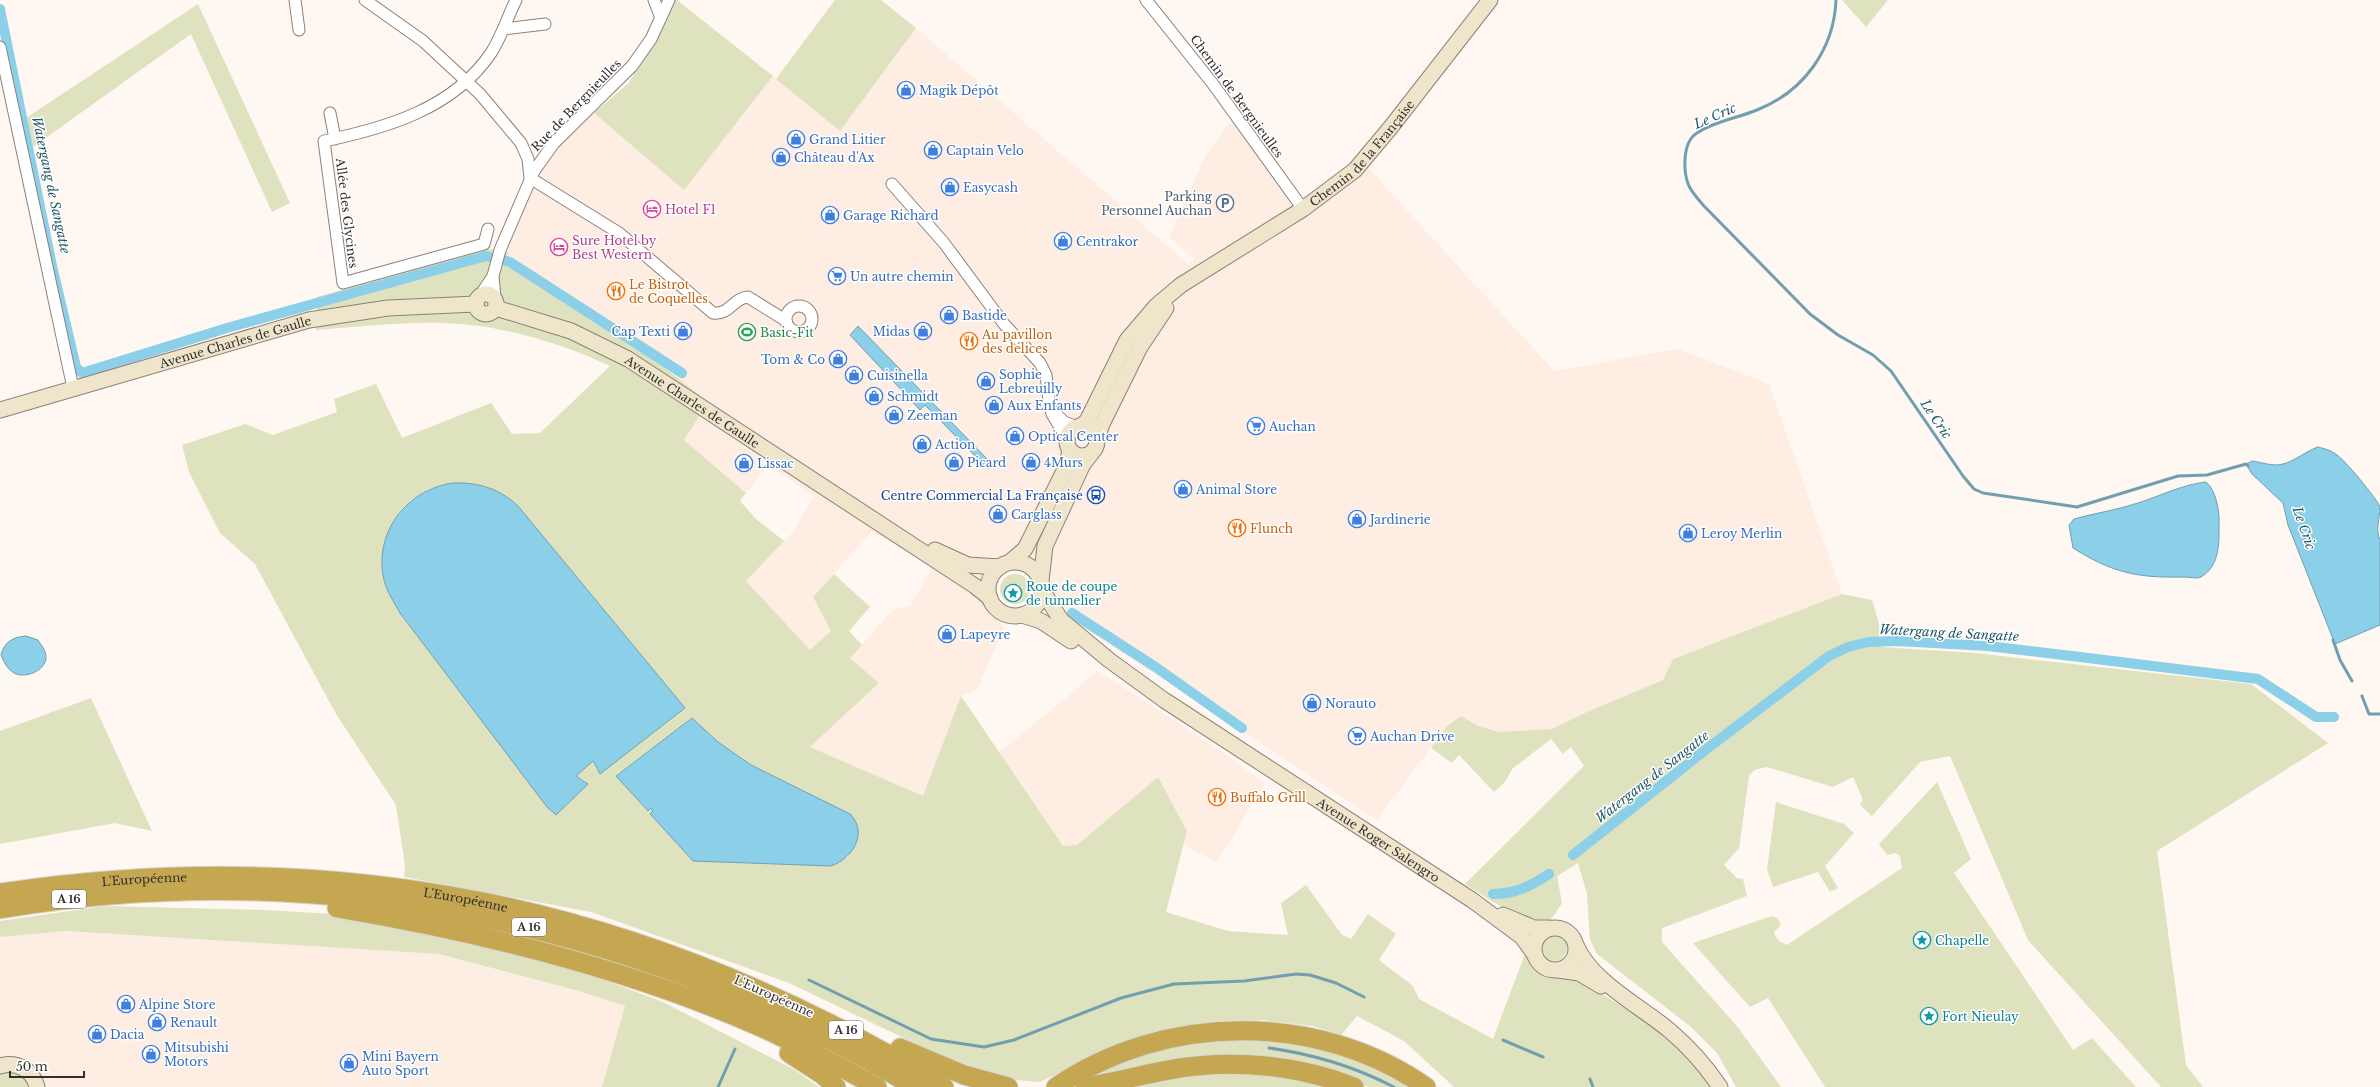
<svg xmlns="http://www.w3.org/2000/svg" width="2380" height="1087" font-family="'Libre Baskerville',serif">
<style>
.built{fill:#feede2}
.green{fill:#dfe2be;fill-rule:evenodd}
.water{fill:#8bcfe8;stroke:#719fb0}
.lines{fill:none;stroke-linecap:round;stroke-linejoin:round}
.stream{stroke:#719fb0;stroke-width:3}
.canal{stroke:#8bcfe8;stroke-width:10}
.street-casing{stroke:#8d8079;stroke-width:13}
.secondary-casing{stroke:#8d8079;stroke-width:17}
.highway-casing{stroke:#d6d5d5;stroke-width:21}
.street{stroke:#fff;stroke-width:11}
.secondary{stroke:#eee5cb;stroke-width:15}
.highway{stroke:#c5a752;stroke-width:19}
.labels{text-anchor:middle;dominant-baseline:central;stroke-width:3;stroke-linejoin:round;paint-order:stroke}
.shield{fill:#fff;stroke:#716d6b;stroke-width:1}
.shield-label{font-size:11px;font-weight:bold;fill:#342f2c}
.shop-label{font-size:12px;fill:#366cbe;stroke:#fff;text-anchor:start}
.street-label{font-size:12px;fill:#342f2c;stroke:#fff}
.service-label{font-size:12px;fill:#4e5e75;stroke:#fff;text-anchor:end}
.hotel-label{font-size:12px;fill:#b23c85;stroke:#fff;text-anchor:start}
.food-label{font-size:12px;fill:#c56008;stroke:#fff;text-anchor:start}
.leisure-label{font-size:12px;fill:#27864d;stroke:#fff;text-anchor:start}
.transit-label{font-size:12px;fill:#164399;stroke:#fff;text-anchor:end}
.culture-label{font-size:12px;fill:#0d838f;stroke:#fff;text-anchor:start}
.water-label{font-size:13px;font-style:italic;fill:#20576a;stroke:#fff}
</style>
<rect width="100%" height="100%" fill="#fff7f1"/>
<path class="built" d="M916,28L1188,264L1195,259L1169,237L1206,155L1238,111L1303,200L1369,169L1554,371L1678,349L1769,384L1842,594L1673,659L1663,680L1589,711L1552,729L1499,732L1478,726L1461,716L1447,726L1377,820L1077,623L1054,593L1048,568L1018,551L1006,559L995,562L982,576L980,595L1004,629L977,689L961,696L923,796L810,747L879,683L850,658L894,609L910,606L932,568L872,531L813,597L831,631L810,651L746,581L792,533L815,496L768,465L746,493L683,439L708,402L660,364L508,265V252L518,215L538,174L558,147L594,113L684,189L773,76L840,131Z
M1098,671L1216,748L1265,783L1217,862L1184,845L1187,830L1158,777L1077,845L1063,846L999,753Z
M66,931L438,954L579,991L625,1006L602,1087H0V937Z"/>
<path class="green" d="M672,0H677L773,76L684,190L594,113L629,83L659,28Z
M835,0H881L916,28L840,131L776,79Z
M1842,0H1888L1866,27Z
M198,4L290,203L272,212L191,34L33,147L26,118Z
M489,249L508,252L509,265L660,364L708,402L684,440L746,493L740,501L756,519L784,541L746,581L810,650L831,631L813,597L834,574L870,607L849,631L862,645L850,658L879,683L810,747L923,796L961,696L1063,846L1077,845L1158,777L1187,831L1166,912L1228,931L1288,935L1281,903L1306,885L1342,935L1351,939L1368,914L1396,934L1379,960L1413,986L1419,999L1493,1039L1526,951L1530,963L1539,972L1552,977L1569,974L1648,1022L1683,1051L1712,1087H1454L1404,1041L1357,1016L1341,1035L1313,1026L1262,1020L1215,1021L1169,1029L1113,1046L1040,1082L992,1078L957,1061L935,1053L789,983L591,912L404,877L405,866L396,805L336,714L255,564L220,533L189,472L182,445L245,424L273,435L337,412L334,399L376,384L402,438L491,403L512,434L540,433L610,366C559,342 500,325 444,323C401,322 359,327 316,330L317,297ZM453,483C474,482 503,492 518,506L685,708L611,764L597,771L593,761L576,776L586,781L553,813L400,613L382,570L385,540L400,511L410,501L430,488ZM692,718L718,742L751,765L850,814L848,857L831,866L693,861L653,811L651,808L647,811L616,775Z
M1000 589a15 15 0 1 1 30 0a15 15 0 1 1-30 0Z
M1842,594L1872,600L1879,624L1880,647L1975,653L2251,684L2328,743L2157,851L2186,1065L2203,1087H2161L2028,940L1950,756L1920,762L1872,816L1860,805L1863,800L1853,777L1833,787L1767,767L1754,770L1749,776L1739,848L1724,865L1737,878L1743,879L1747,896L1662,928V942L1737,1026L1781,1087H1736L1717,1053L1691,1027L1597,954L1590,940L1587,894L1578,863L1557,876L1562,903L1551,920C1519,923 1491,900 1465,884L1584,766L1571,747L1563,754L1551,739L1512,769L1505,782L1494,792L1459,755L1452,763L1431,748L1447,726L1461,716L1478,726L1499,732L1552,729L1589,711L1663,680L1673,659Z
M91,698L152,831L115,823L0,844V731Z
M1937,782L1971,859L1954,873L2073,1050L2092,1038L2136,1087H1825L1768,998L1750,1007L1693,943L1772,916L1777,918L1781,925L1774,932C1776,940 1780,942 1787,945L1902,868L1900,856L1895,853L1887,855L1879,844Z
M1776,802L1844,824L1854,833L1825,866L1838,888L1830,892L1818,872L1773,887L1767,869Z
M104,906L265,910L333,914L500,947L588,974L663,1002L795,1070L819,1087H602L625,1006L579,991L439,954L66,931L0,937V921Z
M1541 948a13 13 0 1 1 26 0a13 13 0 1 1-26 0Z
M1268,1036L1353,1055L1417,1087H1369L1285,1062L1091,1080L1103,1065L1159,1046Z
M8,1071L22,1075L30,1087H0V1073Z
M1226,1071L1285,1076L1323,1087H1122L1176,1077Z"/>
<path class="water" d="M858,326L993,465L988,469L925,405L920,410L850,335Z
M2318,447C2325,449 2331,450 2337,455C2344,459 2378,500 2380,507C2380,518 2375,530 2380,540V625L2335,644L2288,525L2283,503L2252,474L2246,464L2252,461C2261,462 2273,467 2283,464C2295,461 2306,451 2318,447Z
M2206,482C2217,491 2220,514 2219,528C2219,546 2219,566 2201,577C2197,579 2189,577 2183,577C2137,578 2113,573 2073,548L2069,525L2074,519C2095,513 2117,510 2138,503C2160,496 2184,484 2206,482Z
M453,483C479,482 500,489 518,506L685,708L600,774L593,761L576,776L588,784L556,815L547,807L400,613C394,602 387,592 384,580C373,533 407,489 453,483Z
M26,636L38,640C41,645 46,650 46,657C46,671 25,679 14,673C7,669 4,662 1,655C4,642 13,637 26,636Z
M692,718L718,742L751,765L850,814C869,833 852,859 831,866L693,861L652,816L650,814L653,811L651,808L648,811L616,776Z"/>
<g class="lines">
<path class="stream" d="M1836,0C1834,50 1803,92 1757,110C1738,118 1715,121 1697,133C1682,142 1683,172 1689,186C1693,194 1699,200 1704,206L1810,314L1838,335L1873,355L1891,371L1963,476L1974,489L1983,493L2077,507L2178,476L2207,475L2246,464L2248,466
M2333,640L2340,660L2352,681
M2362,696L2369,714H2380
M809,980L931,1039L984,1047L1014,1040L1121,998L1174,984L1244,981L1296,974L1310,975L1336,983L1364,997
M1503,1040L1543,1057
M1269,1048C1313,1054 1355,1067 1394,1087
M1590,1079L1593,1087
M718,1087L735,1049"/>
<path class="canal" d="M0,9L52,266L76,367L82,373L227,328L486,256L510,262L682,373
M1072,613L1157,668L1242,728
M1573,855L1708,748L1829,656L1848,647L1868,642L1897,641L1988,646L2080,657L2258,679L2316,717H2334
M1493,894C1515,894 1531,886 1549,874"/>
<defs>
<path id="street" d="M295,0L299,30
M365,0L423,41L480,94L521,143L528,159L530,178L619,233L713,313C730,315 733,298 748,297L785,320
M654,0L661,18
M1146,0L1213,84L1303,209
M504,29L545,24
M0,47L73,388
M330,113L335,139
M892,184L944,243L1004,324L1040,363L1046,375L1049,401L1052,414L1067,439
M488,229L484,244L343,283L324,141C386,128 453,109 491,53C502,36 507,18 516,0
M479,297L493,276
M495,299L493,276L500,250L534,171L554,143L632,66L651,39L669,0
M786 319a13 13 0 1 1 26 0a13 13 0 1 1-26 0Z
M1057,415L1064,422L1077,427"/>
<g id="secondary">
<circle cx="486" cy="304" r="10"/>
<path id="s1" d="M496,308L571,331L628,359L975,586L990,598"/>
<path id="s2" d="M0,410L309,320L388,308L476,304"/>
<circle cx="1082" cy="441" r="15"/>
<path id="s3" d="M1081,426L1087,421L1127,340L1156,306L1181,285L1303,209L1355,170L1391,127L1490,0"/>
<path d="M1097,439L1102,424L1140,347L1166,308"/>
<path d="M935,550L968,565L1000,567"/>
<path d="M1010,562L1025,549L1067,465L1070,450"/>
<circle cx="1015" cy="589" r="27"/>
<path d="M1041,581L1045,546L1083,464L1091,454"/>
<path id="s4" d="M1042,590L1061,620L1109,660L1164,700L1472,900L1522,937L1535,955"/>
<path d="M1022,615L1041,621L1071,641"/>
<path d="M1503,915L1534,928H1549"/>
<circle cx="1555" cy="949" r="21"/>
<path d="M1576,945C1591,981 1640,1006 1669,1030C1689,1047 1706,1066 1720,1087"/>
<path d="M1558,970L1579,973L1601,986"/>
<path d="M0,1066C17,1061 33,1070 37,1087"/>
</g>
<g id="highway">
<path id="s5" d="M0,893C343,842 648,907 944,1087"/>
<path d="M337,908C480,932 623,967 756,1025C797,1043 837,1065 877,1087"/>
<path d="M0,909C319,855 638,922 915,1087"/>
<path d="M900,1048L964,1075L1008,1087"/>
<path d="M789,1053L823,1075L836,1087"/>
<path d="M1056,1087C1164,1013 1318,1011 1426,1087"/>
<path d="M1085,1087C1117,1082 1148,1073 1180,1068C1238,1059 1300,1066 1354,1087"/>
</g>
</defs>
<use href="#street" class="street-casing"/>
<use href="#secondary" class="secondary-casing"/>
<use href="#highway" class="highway-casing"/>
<use href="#street" class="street"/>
<use href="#secondary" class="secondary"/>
<use href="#highway" class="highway"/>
</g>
<defs>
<symbol id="shop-ring" viewBox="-11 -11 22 22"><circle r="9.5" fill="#fff" stroke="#3f7fe0" stroke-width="1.5"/><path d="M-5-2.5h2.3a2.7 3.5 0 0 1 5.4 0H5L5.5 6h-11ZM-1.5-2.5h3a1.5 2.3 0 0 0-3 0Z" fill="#3f7fe0"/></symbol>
<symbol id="parking-ring" viewBox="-11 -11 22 22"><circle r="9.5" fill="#fff" stroke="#5c6f8a" stroke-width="1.5"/><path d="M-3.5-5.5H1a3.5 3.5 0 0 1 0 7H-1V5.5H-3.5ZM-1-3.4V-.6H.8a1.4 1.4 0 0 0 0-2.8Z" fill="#5c6f8a"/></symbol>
<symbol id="hotel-ring" viewBox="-11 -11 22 22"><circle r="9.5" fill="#fff" stroke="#d1479c" stroke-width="1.5"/><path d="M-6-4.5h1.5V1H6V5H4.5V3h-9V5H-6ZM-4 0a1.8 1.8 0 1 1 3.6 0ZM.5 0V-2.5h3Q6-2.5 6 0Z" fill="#d1479c"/></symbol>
<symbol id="supermarket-ring" viewBox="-11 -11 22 22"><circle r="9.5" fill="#fff" stroke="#3f7fe0" stroke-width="1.5"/><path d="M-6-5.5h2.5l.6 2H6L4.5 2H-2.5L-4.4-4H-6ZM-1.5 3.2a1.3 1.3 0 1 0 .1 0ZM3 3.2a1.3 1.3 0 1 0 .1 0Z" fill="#3f7fe0"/></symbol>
<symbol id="restaurant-ring" viewBox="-11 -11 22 22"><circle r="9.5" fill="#fff" stroke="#e8710a" stroke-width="1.5"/><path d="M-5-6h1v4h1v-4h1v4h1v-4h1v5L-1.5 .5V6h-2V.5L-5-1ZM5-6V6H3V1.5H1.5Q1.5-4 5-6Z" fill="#e8710a"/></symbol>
<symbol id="stadium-ring" viewBox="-11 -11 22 22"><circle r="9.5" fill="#fff" stroke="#2e9e5b" stroke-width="1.5"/><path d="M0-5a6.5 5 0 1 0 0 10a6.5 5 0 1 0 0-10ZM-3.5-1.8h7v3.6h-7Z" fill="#2e9e5b"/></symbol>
<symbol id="bus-ring" viewBox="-11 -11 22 22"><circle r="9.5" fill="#fff" stroke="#1a4fb4" stroke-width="1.5"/><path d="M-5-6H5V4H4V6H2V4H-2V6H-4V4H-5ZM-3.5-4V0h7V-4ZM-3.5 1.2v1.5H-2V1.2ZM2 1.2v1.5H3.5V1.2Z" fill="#1a4fb4"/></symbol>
<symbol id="sight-ring" viewBox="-11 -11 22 22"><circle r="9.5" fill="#fff" stroke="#0f9aa8" stroke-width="1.5"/><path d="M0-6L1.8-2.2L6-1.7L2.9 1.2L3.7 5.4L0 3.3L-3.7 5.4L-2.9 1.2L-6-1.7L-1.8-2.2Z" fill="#0f9aa8"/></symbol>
</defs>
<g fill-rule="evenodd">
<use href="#shop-ring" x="896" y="80" width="20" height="20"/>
<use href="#shop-ring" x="786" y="129" width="20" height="20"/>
<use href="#shop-ring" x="923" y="140" width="20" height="20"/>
<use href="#shop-ring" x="771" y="147" width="20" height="20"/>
<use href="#shop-ring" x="940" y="177" width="20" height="20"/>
<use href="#parking-ring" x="1215" y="193" width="20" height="20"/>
<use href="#hotel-ring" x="642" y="199" width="20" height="20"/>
<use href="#shop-ring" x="820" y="205" width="20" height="20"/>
<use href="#shop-ring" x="1053" y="231" width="20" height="20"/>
<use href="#hotel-ring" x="549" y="237" width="20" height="20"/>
<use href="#supermarket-ring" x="827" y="266" width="20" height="20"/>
<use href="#restaurant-ring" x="606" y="281" width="20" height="20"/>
<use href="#shop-ring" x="939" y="305" width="20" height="20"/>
<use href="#shop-ring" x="673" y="321" width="20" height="20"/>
<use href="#shop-ring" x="913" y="321" width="20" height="20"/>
<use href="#stadium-ring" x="737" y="322" width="20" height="20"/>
<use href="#restaurant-ring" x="959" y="331" width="20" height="20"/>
<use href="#shop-ring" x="828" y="349" width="20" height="20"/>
<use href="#shop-ring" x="844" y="365" width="20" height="20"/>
<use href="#shop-ring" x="976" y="371" width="20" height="20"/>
<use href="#shop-ring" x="864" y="386" width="20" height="20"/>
<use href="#shop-ring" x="984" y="395" width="20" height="20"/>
<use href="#shop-ring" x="884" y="405" width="20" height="20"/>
<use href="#supermarket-ring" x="1246" y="416" width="20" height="20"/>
<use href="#shop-ring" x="1005" y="426" width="20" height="20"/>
<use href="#shop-ring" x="912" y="434" width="20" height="20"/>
<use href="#shop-ring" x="944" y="452" width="20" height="20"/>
<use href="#shop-ring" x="1021" y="452" width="20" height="20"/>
<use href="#shop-ring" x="734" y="453" width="20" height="20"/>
<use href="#shop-ring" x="1173" y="479" width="20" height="20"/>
<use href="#bus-ring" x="1086" y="485" width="20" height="20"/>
<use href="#shop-ring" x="988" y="504" width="20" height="20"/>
<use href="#shop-ring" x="1347" y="509" width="20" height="20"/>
<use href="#restaurant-ring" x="1227" y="518" width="20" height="20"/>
<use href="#shop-ring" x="1678" y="523" width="20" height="20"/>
<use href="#sight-ring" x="1003" y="583" width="20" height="20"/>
<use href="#shop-ring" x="937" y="624" width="20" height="20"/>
<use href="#shop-ring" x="1302" y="693" width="20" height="20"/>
<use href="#supermarket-ring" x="1347" y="726" width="20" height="20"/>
<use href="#restaurant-ring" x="1207" y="787" width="20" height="20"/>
<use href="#sight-ring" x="1912" y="930" width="20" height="20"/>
<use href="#shop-ring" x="116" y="994" width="20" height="20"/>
<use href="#sight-ring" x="1919" y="1006" width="20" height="20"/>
<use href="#shop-ring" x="147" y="1012" width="20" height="20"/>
<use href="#shop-ring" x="87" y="1024" width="20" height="20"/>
<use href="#shop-ring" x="141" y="1044" width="20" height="20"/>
<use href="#shop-ring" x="339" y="1053" width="20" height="20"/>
</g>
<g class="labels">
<g class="shield">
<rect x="52" y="890" width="34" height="18" rx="3"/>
<rect x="512" y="918" width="34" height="18" rx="3"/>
<rect x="829" y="1021" width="34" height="18" rx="3"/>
</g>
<g class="shield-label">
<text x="69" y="899">A 16</text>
<text x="529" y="927">A 16</text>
<text x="846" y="1030">A 16</text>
</g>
<g class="shop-label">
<text x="919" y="90">Magik Dépôt</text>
<text x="809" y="139">Grand Litier</text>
<text x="946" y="150">Captain Velo</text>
<text x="794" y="157">Château d'Ax</text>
<text x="963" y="187">Easycash</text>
<text x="843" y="215">Garage Richard</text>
<text x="1076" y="241">Centrakor</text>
<text x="850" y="276">Un autre chemin</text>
<text x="962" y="315">Bastide</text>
<text x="670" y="331" text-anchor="end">Cap Texti</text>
<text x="910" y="331" text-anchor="end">Midas</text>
<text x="825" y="359" text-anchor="end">Tom &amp; Co</text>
<text x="999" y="374">Sophie<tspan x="999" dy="14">Lebreuilly</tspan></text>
<text x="867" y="375">Cuisinella</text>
<text x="887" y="396">Schmidt</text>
<text x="1007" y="405">Aux Enfants</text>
<text x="907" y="415">Zeeman</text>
<text x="1269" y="426">Auchan</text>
<text x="1028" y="436">Optical Center</text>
<text x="935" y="444">Action</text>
<text x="967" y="462">Picard</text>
<text x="1044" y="462">4Murs</text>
<text x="757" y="463">Lissac</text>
<text x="1196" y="489">Animal Store</text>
<text x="1011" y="514">Carglass</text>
<text x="1370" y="519">Jardinerie</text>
<text x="1701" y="533">Leroy Merlin</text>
<text x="960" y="634">Lapeyre</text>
<text x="1325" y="703">Norauto</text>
<text x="1370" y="736">Auchan Drive</text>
<text x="139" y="1004">Alpine Store</text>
<text x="170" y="1022">Renault</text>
<text x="110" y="1034">Dacia</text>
<text x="164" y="1047">Mitsubishi<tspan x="164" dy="14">Motors</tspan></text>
<text x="362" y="1056">Mini Bayern<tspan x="362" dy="14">Auto Sport</tspan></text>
</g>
<g class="street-label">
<text transform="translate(1237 96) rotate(54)">Chemin de Bergnieulles</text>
<text transform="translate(576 105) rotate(-46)">Rue de Bergnieulles</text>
<text stroke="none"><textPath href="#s3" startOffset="401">Chemin de la Française</textPath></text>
<text transform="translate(347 213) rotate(83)">Allée des Glycines</text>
<text stroke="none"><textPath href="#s2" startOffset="245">Avenue Charles de Gaulle</textPath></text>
<text stroke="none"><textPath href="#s1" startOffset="219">Avenue Charles de Gaulle</textPath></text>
<text stroke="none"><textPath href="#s4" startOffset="422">Avenue Roger Salengro</textPath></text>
<text stroke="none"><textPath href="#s5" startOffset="145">L'Européenne</textPath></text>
<text stroke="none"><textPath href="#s5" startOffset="468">L'Européenne</textPath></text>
<text transform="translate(774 996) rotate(24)">L'Européenne</text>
</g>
<g class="service-label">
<text x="1212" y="196">Parking<tspan x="1212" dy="14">Personnel Auchan</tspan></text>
</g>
<g class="hotel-label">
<text x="665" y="209">Hotel F1</text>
<text x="572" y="240">Sure Hotel by<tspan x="572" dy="14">Best Western</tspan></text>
</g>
<g class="food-label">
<text x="629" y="284">Le Bistrot<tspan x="629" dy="14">de Coquelles</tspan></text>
<text x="982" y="334">Au pavillon<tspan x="982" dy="14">des délices</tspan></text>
<text x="1250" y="528">Flunch</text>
<text x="1230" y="797">Buffalo Grill</text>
</g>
<g class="leisure-label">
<text x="760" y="332">Basic-Fit</text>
</g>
<g class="transit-label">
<text x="1083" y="495">Centre Commercial La Française</text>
</g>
<g class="culture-label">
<text x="1026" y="586">Roue de coupe<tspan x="1026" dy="14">de tunnelier</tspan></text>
<text x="1935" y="940">Chapelle</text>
<text x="1942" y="1016">Fort Nieulay</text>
</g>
<g class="water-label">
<text transform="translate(1715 116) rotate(-24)">Le Cric</text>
<text transform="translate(51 185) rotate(78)">Watergang de Sangatte</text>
<text transform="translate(1936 419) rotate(56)">Le Cric</text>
<text transform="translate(2304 528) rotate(71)">Le Cric</text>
<text transform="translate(1949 633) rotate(3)">Watergang de Sangatte</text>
<text transform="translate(1652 777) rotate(-38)">Watergang de Sangatte</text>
</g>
</g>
<path d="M10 1071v6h74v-6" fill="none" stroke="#342f2c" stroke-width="2"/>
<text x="16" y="1071" font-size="12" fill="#342f2c" stroke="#ffffff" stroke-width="3" paint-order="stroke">50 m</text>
</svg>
